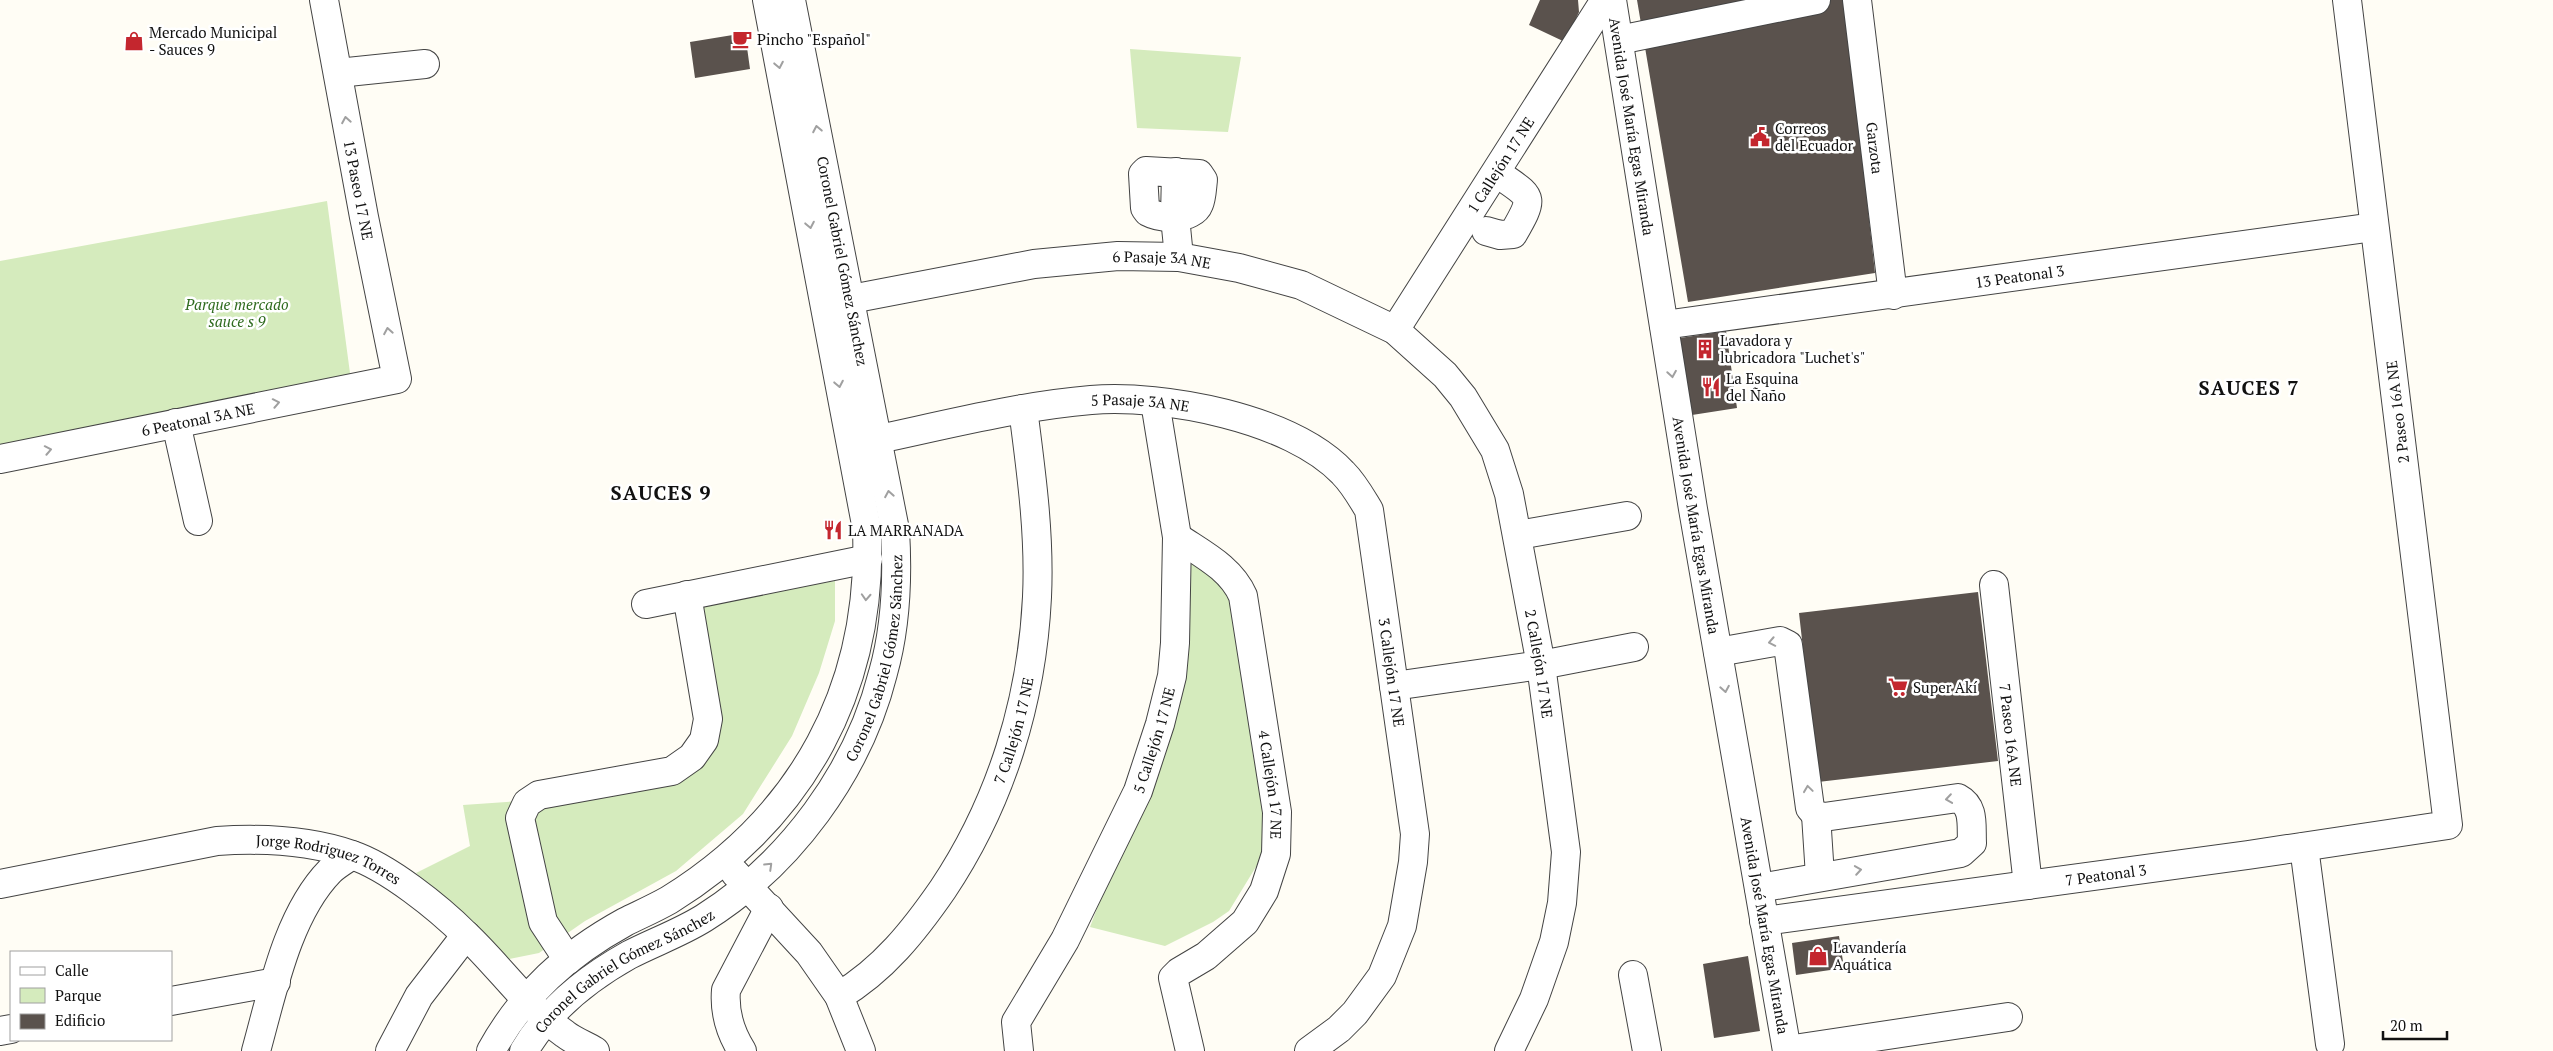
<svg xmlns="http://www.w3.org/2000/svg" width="2553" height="1051" font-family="'PT Serif',serif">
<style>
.green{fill:#d5ebbd}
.building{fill:#5a524d}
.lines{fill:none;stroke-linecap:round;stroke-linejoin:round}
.minor-casing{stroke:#444;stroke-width:30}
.minor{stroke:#fff;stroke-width:28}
.oneway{stroke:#a0a0a0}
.labels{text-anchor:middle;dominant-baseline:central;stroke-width:5;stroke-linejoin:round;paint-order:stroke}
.poi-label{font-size:15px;fill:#111;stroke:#fff;text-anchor:start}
.street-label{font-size:15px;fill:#111;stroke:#fff}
.park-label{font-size:15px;font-style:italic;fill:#2f6b1f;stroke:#fff}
.district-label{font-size:20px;font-weight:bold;letter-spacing:1px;fill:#111;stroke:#fff}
</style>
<rect width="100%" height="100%" fill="#fffdf5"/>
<path class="green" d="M1130,49L1241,57L1228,132L1137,128Z
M327,201L352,388L0,447V261Z
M1179,551L1219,571L1234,607L1271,829L1265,852L1229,911L1213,922L1165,946L1090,927L1147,776Z
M835,581V621L819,673L792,736L743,814L676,871L585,921L539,953L504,960L416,873L470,846L463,805L606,795L661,787L692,749L695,728L688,670L691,604Z"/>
<path class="building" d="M1540,0H1578L1579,12L1565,42L1529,25Z
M1637,0H1845L1875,273L1688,302Z
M745,33L750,69L695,78L690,42Z
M1726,331L1737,408L1692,415L1680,338Z
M1978,592L1998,761L1818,782L1799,613Z
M1839,936L1844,968L1796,975L1792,943Z
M1748,956L1760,1031L1714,1038L1703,964Z"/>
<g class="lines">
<defs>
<g id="minor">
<path id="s1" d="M1612,0L1693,509L1787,1051"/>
<path id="s2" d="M1857,0L1893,295"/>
<path d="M1619,40L1816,0"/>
<path d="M338,73L425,64"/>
<path d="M1146,171L1199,174L1203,180C1202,187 1202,197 1199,204C1193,220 1161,219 1148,212L1145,208L1143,174Z"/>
<path d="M1176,172L1175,217L1179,257"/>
<path d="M1486,231L1500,235L1513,234C1536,194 1532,198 1497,173"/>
<path id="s3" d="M825,304L1034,264L1118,256L1179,257L1239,268L1301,285L1395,330L1445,375L1463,397L1495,450L1509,494L1541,665L1566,852L1562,903L1554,942L1534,999L1509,1051"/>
<path id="s4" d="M1664,325L2374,227"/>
<path id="s5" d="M1395,330L1605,0"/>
<path d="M176,423L198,521"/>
<path id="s6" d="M879,439C949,424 1020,406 1091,400C1164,394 1291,418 1343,473C1354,484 1361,497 1369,510L1415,834L1413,862L1402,926L1382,976L1355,1013L1339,1029L1309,1051"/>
<path id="s7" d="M0,459L397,379L364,217L324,0"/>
<path d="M1518,535L1627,516"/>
<path id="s8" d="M1177,537C1202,554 1231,568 1243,596L1277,812L1276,854L1264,891L1245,922L1206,956L1179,972L1173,978L1190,1051"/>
<path id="s9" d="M1994,585L2028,885"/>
<path d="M646,604L868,559"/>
<path d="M1718,652L1780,641L1788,645L1810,808L1816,815L1824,817L1958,798C1975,807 1971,825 1972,843L1961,853L1759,888"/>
<path d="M1394,686L1541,665L1634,647"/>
<path d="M1816,815L1820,876"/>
<path d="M2304,847L2330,1044"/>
<path d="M735,873L809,953L839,996L861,1051"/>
<path id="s10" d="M0,884L217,841C262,838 309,840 352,855C388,867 439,908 466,935C500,967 527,1007 565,1034C574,1041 585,1045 595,1051"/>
<path id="s11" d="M1764,921L2248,855L2448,825L2347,0"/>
<path d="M568,960L543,922L520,818L527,803L539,795L672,771L692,757L704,740L708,719L687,595"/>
<path d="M1633,975L1647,1051"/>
<path id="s12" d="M839,996C883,970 914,931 943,889C1001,802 1032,701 1037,597C1040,534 1031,471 1023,409"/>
<path d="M171,1001L276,982"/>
<path d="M0,1031L11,1029"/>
<path d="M1787,1050L2008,1017"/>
<path d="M256,1051C272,994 287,915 330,871C336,865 345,860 352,855"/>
<path d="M390,1051L419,996L466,935"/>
<path d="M491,1051C523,993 567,954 625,922C639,915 655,908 669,900C803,817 873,688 867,530L767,0"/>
<path id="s13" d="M524,1051C548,1010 588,978 629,955C654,942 680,933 704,918C790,864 858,772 883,673C896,627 898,578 895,530L791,0"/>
<path d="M742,1051C730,1032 724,1013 726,990L769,908"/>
<path id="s14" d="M1019,1051L1016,1022L1065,940L1138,791L1160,724L1172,676L1175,643L1177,537L1155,402"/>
</g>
</defs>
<use href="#minor" class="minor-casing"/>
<use href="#minor" class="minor"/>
</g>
<defs><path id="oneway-chevron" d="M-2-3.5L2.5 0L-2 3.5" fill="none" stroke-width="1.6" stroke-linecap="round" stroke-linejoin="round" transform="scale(1.25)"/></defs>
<g class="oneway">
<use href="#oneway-chevron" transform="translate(779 65) rotate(79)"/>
<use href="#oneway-chevron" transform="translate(346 120) rotate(-100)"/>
<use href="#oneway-chevron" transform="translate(817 129) rotate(-101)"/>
<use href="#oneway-chevron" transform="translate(810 225) rotate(79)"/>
<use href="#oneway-chevron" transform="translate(388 331) rotate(-100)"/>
<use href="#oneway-chevron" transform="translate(1672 374) rotate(81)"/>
<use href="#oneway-chevron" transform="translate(839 384) rotate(79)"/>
<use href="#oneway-chevron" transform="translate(276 403) rotate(-11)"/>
<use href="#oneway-chevron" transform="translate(48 450) rotate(-11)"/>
<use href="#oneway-chevron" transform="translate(889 494) rotate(-100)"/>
<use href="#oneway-chevron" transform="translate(866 597) rotate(93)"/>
<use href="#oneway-chevron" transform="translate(1772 642) rotate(169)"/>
<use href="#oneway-chevron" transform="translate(1725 689) rotate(80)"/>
<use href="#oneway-chevron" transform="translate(1808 789) rotate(-98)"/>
<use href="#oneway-chevron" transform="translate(1949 799) rotate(172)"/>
<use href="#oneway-chevron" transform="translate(769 866) rotate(-44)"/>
<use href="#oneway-chevron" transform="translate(1858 870) rotate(-9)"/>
</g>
<defs>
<symbol id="cafe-bare" viewBox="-9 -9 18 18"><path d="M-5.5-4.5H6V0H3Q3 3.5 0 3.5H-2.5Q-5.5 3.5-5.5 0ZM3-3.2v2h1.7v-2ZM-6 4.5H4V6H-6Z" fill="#c4262e" stroke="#fff" stroke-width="2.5" paint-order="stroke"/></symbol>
<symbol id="shop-bare" viewBox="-9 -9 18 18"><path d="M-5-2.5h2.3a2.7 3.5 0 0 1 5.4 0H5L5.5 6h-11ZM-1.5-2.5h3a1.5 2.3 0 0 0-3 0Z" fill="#c4262e" stroke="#fff" stroke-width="2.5" paint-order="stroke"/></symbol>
<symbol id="civic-bare" viewBox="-9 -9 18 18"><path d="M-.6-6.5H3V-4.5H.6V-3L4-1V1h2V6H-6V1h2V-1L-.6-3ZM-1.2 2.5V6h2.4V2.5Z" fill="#c4262e" stroke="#fff" stroke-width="2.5" paint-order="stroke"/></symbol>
<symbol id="building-bare" viewBox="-9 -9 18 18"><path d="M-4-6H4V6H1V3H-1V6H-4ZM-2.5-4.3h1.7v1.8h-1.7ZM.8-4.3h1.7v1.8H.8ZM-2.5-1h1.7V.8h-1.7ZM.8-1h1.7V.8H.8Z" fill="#c4262e" stroke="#fff" stroke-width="2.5" paint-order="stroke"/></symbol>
<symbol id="restaurant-bare" viewBox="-9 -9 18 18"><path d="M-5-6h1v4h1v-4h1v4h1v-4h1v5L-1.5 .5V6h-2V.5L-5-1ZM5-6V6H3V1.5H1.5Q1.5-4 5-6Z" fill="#c4262e" stroke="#fff" stroke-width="2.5" paint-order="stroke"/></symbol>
<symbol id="supermarket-bare" viewBox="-9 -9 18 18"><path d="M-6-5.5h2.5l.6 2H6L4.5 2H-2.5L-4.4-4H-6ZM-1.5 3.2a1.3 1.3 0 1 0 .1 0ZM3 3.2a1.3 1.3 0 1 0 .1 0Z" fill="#c4262e" stroke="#fff" stroke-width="2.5" paint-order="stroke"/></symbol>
</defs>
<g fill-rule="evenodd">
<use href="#cafe-bare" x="728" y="25" width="28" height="28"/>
<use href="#shop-bare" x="120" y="27" width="28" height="28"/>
<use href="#civic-bare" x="1746" y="123" width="28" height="28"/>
<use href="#building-bare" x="1691" y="335" width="28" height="28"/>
<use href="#restaurant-bare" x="1697" y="373" width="28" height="28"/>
<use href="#restaurant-bare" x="819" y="516" width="28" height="28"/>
<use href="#supermarket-bare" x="1884" y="673" width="28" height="28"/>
<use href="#shop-bare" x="1804" y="942" width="28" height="28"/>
</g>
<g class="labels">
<g class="poi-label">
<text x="149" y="32">Mercado Municipal<tspan x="149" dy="17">- Sauces 9</tspan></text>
<text x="757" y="39">Pincho "Español"</text>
<text x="1775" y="128">Correos<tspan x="1775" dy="17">del Ecuador</tspan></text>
<text x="1720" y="340">Lavadora y<tspan x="1720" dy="17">lubricadora "Luchet's"</tspan></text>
<text x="1726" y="378">La Esquina<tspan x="1726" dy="17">del Ñaño</tspan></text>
<text x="848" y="530">LA MARRANADA</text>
<text x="1913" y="687">Super Akí</text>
<text x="1833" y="947">Lavandería<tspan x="1833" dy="17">Aquática</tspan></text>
</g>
<g class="street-label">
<text stroke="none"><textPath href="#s1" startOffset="128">Avenida José María Egas Miranda</textPath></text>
<text stroke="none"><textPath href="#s2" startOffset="149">Garzota</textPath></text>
<text stroke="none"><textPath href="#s5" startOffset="196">1 Callejón 17 NE</textPath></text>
<text transform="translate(359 190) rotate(79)">13 Paseo 17 NE</text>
<text stroke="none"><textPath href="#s3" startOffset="341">6 Pasaje 3A NE</textPath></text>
<text transform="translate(843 261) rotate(79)">Coronel Gabriel Gómez Sánchez</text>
<text stroke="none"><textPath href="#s4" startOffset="359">13 Peatonal 3</textPath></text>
<text stroke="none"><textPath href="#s6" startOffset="265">5 Pasaje 3A NE</textPath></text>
<text transform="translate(2397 412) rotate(-97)">2 Paseo 16A NE</text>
<text stroke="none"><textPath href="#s7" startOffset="202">6 Peatonal 3A NE</textPath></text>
<text stroke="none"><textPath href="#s1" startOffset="532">Avenida José María Egas Miranda</textPath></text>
<text stroke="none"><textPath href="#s13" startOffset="551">Coronel Gabriel Gómez Sánchez</textPath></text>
<text stroke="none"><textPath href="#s3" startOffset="964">2 Callejón 17 NE</textPath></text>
<text stroke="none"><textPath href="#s6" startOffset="694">3 Callejón 17 NE</textPath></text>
<text stroke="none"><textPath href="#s12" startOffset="325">7 Callejón 17 NE</textPath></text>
<text stroke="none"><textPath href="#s9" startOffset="151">7 Paseo 16A NE</textPath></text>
<text stroke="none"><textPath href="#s14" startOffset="344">5 Callejón 17 NE</textPath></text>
<text stroke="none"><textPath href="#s8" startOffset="281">4 Callejón 17 NE</textPath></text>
<text stroke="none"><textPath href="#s10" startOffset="336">Jorge Rodriguez Torres</textPath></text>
<text stroke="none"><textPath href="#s11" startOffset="345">7 Peatonal 3</textPath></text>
<text stroke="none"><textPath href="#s1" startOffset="938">Avenida José María Egas Miranda</textPath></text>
<text stroke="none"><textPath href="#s13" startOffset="131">Coronel Gabriel Gómez Sánchez</textPath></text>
</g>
<g class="park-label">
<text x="237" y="304">Parque mercado<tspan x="237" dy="17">sauce s 9</tspan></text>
</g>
<g class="district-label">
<text x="2249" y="387">SAUCES 7</text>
<text x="661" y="492">SAUCES 9</text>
</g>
</g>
<rect x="10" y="951" width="162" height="90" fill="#ffffff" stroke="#a0a0a0"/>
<rect x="20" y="967" width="25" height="8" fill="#ffffff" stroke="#a0a0a0"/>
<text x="55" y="976" font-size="15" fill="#111111">Calle</text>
<rect x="20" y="988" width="25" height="15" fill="#d5ebbd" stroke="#a0a0a0"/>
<text x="55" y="1001" font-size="15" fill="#111111">Parque</text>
<rect x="20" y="1014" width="25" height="15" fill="#5a524d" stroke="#a0a0a0"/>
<text x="55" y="1026" font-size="15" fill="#111111">Edificio</text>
<path d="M2383 1031v8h64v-8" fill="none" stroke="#111111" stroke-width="2.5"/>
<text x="2390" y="1031" font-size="15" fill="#111111" stroke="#ffffff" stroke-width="4" paint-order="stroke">20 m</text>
</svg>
